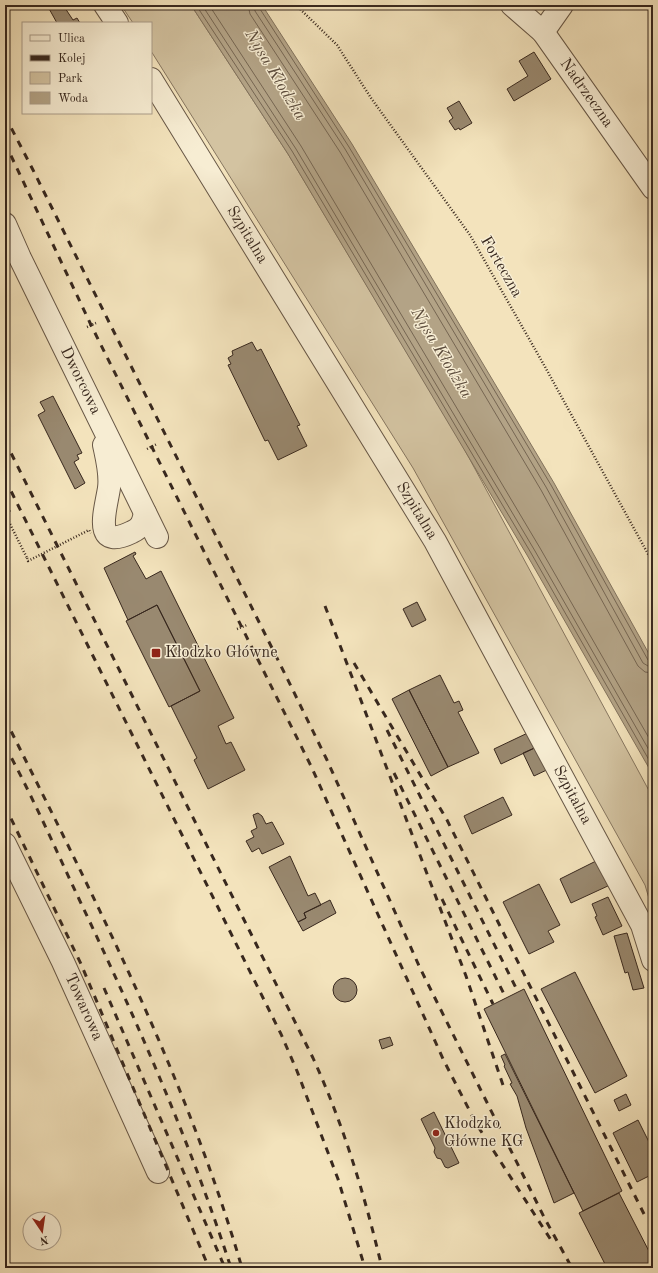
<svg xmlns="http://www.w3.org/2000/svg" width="658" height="1273" font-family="'Old Standard TT',serif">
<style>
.green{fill:#d3c3a1;stroke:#867660}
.water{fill:#b3a386;stroke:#82725c}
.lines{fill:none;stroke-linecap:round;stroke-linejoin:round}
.shore{stroke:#766652;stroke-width:1}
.building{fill:#998970;stroke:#38281e}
.minor-casing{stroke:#675746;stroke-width:24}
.path{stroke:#38281e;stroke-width:2.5;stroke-dasharray:1 2;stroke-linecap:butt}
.minor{stroke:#f7edd3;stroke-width:22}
.rail{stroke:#38281e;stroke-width:3;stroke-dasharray:7 7;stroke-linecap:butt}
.path-bridge{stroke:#38281e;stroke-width:2.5;stroke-dasharray:1 2;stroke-linecap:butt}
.poi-dot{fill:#8f2418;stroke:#f7edd3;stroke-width:1.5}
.labels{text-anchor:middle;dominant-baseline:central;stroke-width:3;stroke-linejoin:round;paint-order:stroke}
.street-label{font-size:16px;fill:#38281e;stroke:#f7edd3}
.poi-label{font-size:16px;fill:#38281e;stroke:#f7edd3;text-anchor:start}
.water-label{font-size:17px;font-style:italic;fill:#5d4d3d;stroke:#f7edd3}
</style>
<rect width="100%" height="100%" fill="#f3e3bc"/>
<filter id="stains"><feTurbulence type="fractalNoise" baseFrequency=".005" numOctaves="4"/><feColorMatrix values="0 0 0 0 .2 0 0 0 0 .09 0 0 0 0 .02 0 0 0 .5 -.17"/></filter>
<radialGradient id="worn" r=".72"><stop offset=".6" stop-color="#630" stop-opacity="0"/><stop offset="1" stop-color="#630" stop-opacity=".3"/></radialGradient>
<path class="green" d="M121,5H191L288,154L461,443L653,798V912L645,885L413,468L151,51V23H133Z"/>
<path class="water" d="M191,5H262L352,144L554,483L653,661V775L527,555L288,154Z"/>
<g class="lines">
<path class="shore" d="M196,5L292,151L531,553L653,767
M202,5L296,149L535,551L653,757
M209,5L301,146L540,548L653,745
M248,5L250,14L340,152L541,490L638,666L645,672L653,673
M254,5L255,11L345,149L546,487L643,663L648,666L653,667
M259,5L260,9L349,147L551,485L648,660L653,662"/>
</g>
<path class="building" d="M47,5H63L73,20L77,18L80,23H57Z
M639,5H653L650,11Z
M534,52L551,79L514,101L507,89L528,76L519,61Z
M459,101L472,123L460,130L459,128L455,130L449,121L453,118L447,108Z
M252,342L257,351L261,349L300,425L297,426L307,446L278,460L268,440L265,441L228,365L231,364L228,358L233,355L232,351Z
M53,396L82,453L77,455L79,459L74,462L85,483L75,489L38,415L45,411L40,402Z
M135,552L136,554L133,556L146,579L161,571L234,718L218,726L226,744L231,742L245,770L208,789L194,760L197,758L171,706L200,691L157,605L128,620L104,568Z
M417,602L426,620L412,627L403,609Z
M157,605L200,691L169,707L126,621Z
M440,675L454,703L459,701L463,710L458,712L479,753L448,767L409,690Z
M409,690L448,767L431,776L392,699Z
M534,730L541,745L501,764L494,749Z
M541,745L553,767L534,776L523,753Z
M503,797L512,815L472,834L464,816Z
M258,813L262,816L266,824L272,822L284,844L262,854L259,848L252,852L246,841L254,837L251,831L257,828L253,815Z
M290,856L308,896L315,893L321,905L304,913L306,918L298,922L269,867Z
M598,860L610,885L571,903L560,879Z
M539,884L560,925L548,931L554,942L529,954L503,902Z
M608,897L622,926L603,935L595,917L597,916L592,904Z
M330,900L336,913L303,931L298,922L306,918L304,913Z
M627,933L644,988L633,990L628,972L625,973L614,936Z
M575,972L627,1076L595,1093L541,989Z
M333 990a12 12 0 1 1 24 0a12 12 0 1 1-24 0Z
M524,989L622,1191L583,1211L484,1009Z
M390,1037L393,1045L382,1049L379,1040Z
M505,1054L574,1193L554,1203L526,1128L517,1096L510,1084L512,1083L504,1066L505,1065L501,1056Z
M626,1094L631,1105L619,1111L614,1100Z
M434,1112L459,1163L448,1168L445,1167L441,1159L437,1158L434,1152L435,1148L421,1119Z
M638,1120L653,1150V1174L637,1182L613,1133Z
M619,1193L653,1259V1268H607L579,1213Z"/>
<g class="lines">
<defs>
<g id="minor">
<path d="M105,5L117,23"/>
<path id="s1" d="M512,5L543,32L653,188"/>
<path d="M543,32L562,5"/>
<path id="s2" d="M151,79L435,541L642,925L653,960"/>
<path id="s3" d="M5,224L20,258L157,537"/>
<path d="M104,445C107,459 111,474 109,488C106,509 91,552 132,532C141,528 143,523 145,513"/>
<path id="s4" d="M5,844L63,962L158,1172"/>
</g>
</defs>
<use href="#minor" class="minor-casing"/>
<path class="path" d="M296,5L337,45L371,98L470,235L544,365L653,563
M87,327L96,323
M147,449L157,444
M5,503L10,512L5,514L27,558
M237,629L247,625"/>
<use href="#minor" class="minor"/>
<path class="rail" d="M5,116L32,168L286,676L327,760L420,968L545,1219L572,1268
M5,143L91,325L311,766L444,1061L477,1125L551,1240
M5,441L313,1058C344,1126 365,1196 382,1268
M5,479L281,1034L297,1071L338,1179L365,1268
M325,606L466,976L505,1091
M354,663L447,820L645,1216
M5,719C94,897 186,1076 242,1268
M387,730L518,992
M5,746C32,795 55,848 79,899C136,1019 190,1141 231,1268
M394,773L506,998
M5,806L81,964L209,1268
M442,899L493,1004
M104,988L225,1268"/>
<path class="path-bridge" d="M27,558L28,561L89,530L91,533"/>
</g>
<g class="poi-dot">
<rect x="151" y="648" width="10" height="10" rx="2"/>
<circle cx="436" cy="1133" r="4"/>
</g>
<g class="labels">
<g class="street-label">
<text stroke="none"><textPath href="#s1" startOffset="116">Nadrzeczna</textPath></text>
<text stroke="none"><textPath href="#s2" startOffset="183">Szpitalna</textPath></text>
<text transform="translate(501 267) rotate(60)">Forteczna</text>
<text stroke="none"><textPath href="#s3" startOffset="174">Dworcowa</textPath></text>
<text stroke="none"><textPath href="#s2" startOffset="507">Szpitalna</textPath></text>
<text stroke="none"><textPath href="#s2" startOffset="831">Szpitalna</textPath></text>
<text stroke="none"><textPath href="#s4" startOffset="181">Towarowa</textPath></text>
</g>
<g class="poi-label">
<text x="165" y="653">Kłodzko Główne</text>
<text x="444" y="1124">Kłodzko<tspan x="444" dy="18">Główne KG</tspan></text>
</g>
<g class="water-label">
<text transform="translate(275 75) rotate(59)">Nysa Kłodzka</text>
<text transform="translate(441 353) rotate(59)">Nysa Kłodzka</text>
</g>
</g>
<rect width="658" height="1273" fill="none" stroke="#f3e3bc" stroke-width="20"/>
<rect x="6" y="6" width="646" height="1261" fill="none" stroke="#38281e" stroke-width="2"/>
<rect x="10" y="10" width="638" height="1253" fill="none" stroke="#38281e"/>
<rect x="22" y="22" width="130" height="92" fill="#f7edd3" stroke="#ab9e8b"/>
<rect x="30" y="35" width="20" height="6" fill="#f7edd3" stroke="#ab9e8b"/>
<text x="58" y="42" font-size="12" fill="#38281e">Ulica</text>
<rect x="30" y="55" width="20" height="6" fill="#38281e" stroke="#ab9e8b"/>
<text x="58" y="62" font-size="12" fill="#38281e">Kolej</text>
<rect x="30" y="72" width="20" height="12" fill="#d3c3a1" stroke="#ab9e8b"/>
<text x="58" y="82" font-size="12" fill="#38281e">Park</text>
<rect x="30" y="92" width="20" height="12" fill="#b3a386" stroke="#ab9e8b"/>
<text x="58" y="102" font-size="12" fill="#38281e">Woda</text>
<g transform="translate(42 1231) rotate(167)"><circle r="19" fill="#f7edd3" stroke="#ab9e8b"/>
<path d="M0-3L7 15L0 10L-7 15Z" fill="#8f2418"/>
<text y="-6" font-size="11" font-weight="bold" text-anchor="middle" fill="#38281e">N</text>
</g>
<rect width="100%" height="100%" filter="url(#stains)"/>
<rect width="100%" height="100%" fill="url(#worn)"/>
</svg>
